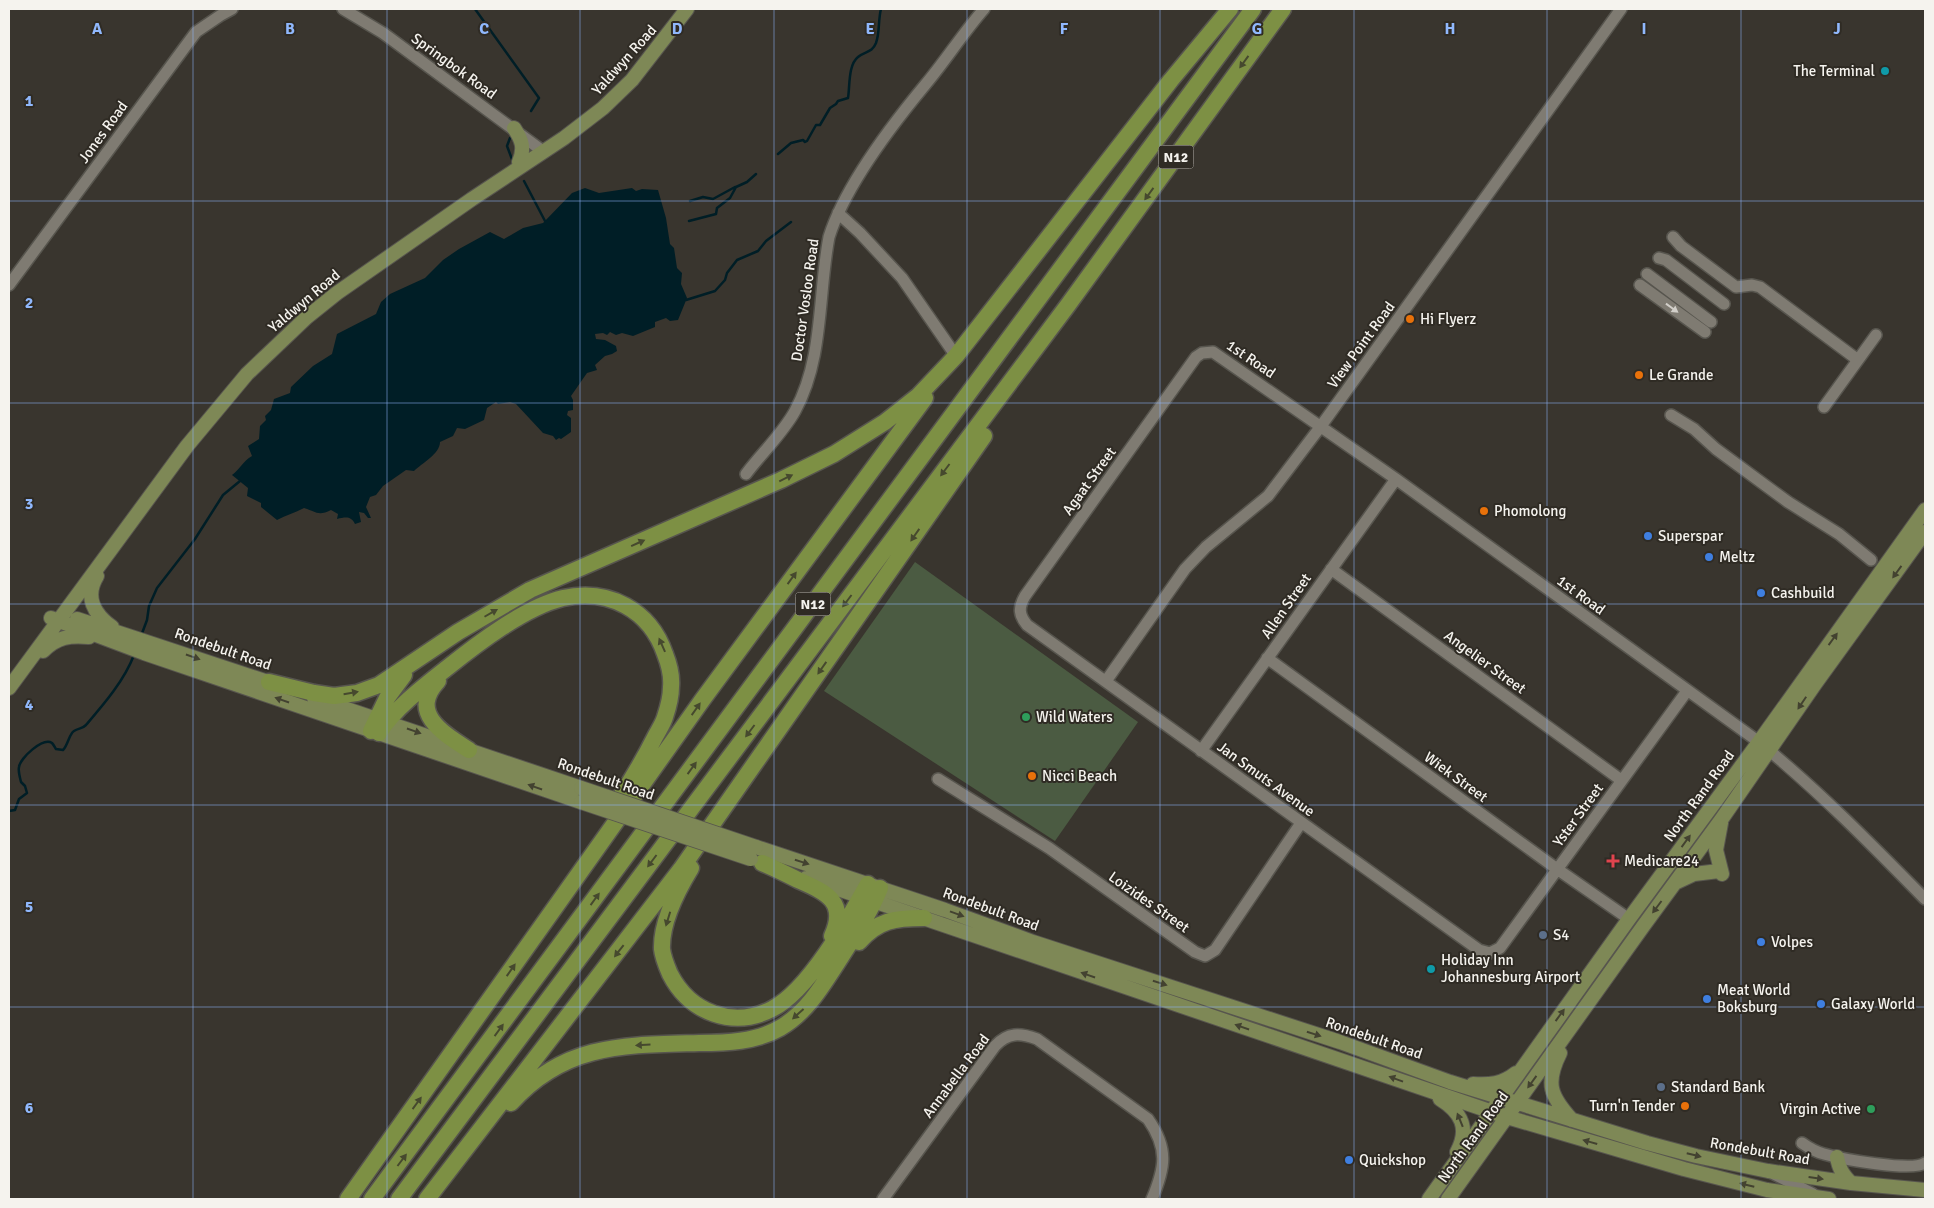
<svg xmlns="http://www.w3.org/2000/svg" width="1934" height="1208" font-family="Signika,sans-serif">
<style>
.green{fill:#4b5b42}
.water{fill:#001e26}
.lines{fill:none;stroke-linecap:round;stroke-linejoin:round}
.stream{stroke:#001e26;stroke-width:2.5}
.minor-casing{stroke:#57554e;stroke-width:14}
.major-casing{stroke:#57554e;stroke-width:16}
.highway-casing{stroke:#57554e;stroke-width:19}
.minor{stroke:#7f7b72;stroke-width:11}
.major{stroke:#7e8856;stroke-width:14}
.highway{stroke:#7d9044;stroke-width:16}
.major-bridge-casing{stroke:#57554e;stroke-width:16;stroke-linecap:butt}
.major-bridge{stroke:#7e8856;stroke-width:14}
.oneway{fill:#46492e}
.oneway2{fill:#d2cfc9}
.oneway3{fill:#434230}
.grid{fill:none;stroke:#90b8fd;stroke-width:1;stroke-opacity:0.55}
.culture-dot{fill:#0f9aa8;stroke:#2f2b24;stroke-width:2}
.food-dot{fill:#e8710a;stroke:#2f2b24;stroke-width:2}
.shop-dot{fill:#3f7fe0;stroke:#2f2b24;stroke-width:2}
.leisure-dot{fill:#2e9e5b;stroke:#2f2b24;stroke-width:2}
.health-dot{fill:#e0444e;stroke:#2f2b24;stroke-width:2}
.service-dot{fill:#5c6f8a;stroke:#2f2b24;stroke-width:2}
.labels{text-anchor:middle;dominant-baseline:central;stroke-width:4;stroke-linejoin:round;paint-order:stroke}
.shield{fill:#2f2b24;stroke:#bab7b1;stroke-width:1}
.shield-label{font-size:14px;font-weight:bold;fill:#f5f3ee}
.street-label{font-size:15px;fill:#f5f3ee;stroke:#2f2b24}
.poi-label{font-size:15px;fill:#f5f3ee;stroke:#2f2b24;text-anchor:start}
.grid-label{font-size:16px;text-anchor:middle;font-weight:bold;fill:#90b8fd;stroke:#2f2b24;stroke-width:4;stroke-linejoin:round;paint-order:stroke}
</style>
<rect width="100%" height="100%" fill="#39352e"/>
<path class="green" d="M915,562L1138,722L1055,841L824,691Z"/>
<path class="water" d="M585,188L599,193L632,188L636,191L642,189L658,190L666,218L670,244L674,248L677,268L682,273L681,284L687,298L678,320L670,321L666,318L655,322V327L633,336L622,333L616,335L610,332L607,335L603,333L595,334L596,339L605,340L616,346L617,351L612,354L605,356L595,365L597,370L587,373L571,396L573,400V410L568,411L567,415L571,418V432L561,439L559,438L556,440L553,436L543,433L516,404L510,402L498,404L496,402L487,408L484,420L465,429L457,428L453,436L440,442C440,454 422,463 414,471L406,470L383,486L376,495L370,497L366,507L371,518H368L364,513L359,512L361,522L355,524C351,516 346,517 337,519L338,514L331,510C318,517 315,511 304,508C295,513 286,515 277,520L261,507V503L247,496L248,488L232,475C240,469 243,461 252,456L248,446L259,439L260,426L266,420L265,416L271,410L274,399L290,393L291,387L313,366L332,354L337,334L376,314L381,302L390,294L425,278L443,260L459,249L490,232L504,239L523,228L543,223L572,193Z"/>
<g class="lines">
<path class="stream" d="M475,9L539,98L531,111
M510,138L507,146L513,162
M778,154L791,143L803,140L805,142L807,141L816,125H820L830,108L836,104L838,101L848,98C850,86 848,65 858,57C865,51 872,53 876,43C880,32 878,20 881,9
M524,181L545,221
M690,201L703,197L713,199L735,187
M689,221L716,214L717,208L730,198L736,187L747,182L756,174
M686,300L715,291L725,280L727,273L737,260L758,251L766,241L791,222
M141,636L147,620L149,606L157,588L195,539L223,495L240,481
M9,811L15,810L19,799L27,793L25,786L21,782C20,778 18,771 19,767C20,758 43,737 52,743C54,745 55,748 56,749L63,750C68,745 69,734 74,731C79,728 82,729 86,725C104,704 124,681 134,655"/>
<defs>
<path id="minor" d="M343,9L383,33L544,152
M838,213L860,233L902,278L956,356
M1673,237L1681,246L1736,287L1752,285L1760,287L1858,360L1824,407
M1659,258L1666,260L1724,304
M1647,274L1711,322
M9,285L196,32L221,15L232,9
M1640,285L1705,332
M1858,360L1876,335
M1671,415L1694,429L1716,449L1788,502L1839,534L1871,560
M746,474C761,454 783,433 795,411C824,358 818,294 829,237C845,186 891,126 925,85C946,60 963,33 984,9
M1331,569L1621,780
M1267,658L1557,869L1629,919
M1106,681L1185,569L1206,547L1268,496L1321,426L1621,9
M1687,691L1500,948L1490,953L1479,950L1027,625C1019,615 1018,608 1025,596L1196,357L1202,353L1213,352L1396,479L1759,742C1819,791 1872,845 1925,899
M1201,751L1396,479
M938,779L1049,848L1195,952L1205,956L1215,950L1301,823
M1802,1143C1809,1148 1816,1152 1824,1154C1841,1159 1912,1172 1925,1163
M1774,1174L1813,1194
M883,1199L995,1046C1008,1032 1020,1033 1037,1039L1148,1119C1169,1149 1165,1168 1152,1199"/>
<path id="major" d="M514,128C522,140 525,148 519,162
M97,576C84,597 94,614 112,627
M51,618L144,653L581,802
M77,619L277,685
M43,651C57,637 70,635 89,637
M9,688L187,446L247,374L307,317L337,293L472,199L564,138L603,108L632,80L687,9
M314,698L581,788
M1721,823L1716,850L1722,874
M756,847L945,910L1033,942L1340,1042L1450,1082L1647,1143L1696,1156L1768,1171L1851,1183L1925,1190
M806,878L1507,1117L1684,1169L1767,1190L1829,1199
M1677,882L1694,874L1719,871
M1560,1053C1545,1083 1550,1096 1572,1120
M1473,1084C1490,1085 1502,1084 1516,1073
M1440,1099C1461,1112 1470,1128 1457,1152
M1837,1157C1839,1169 1843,1175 1851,1183
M1429,1199L1629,919L1759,742L1925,510
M1448,1199L1644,925L1721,820L1815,684L1925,532"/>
<path id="highway" d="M438,681C408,713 444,734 469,750
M269,682L314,693L334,696L357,693L379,685L458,632L530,590L781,480L834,454L885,422L918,396L956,356L1171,80L1230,9
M371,731L387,698L404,675
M379,733C394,709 424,686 447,668C477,644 525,607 563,598C609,588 650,610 665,654C669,664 672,676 671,687C671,697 668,708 665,717C663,724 658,731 655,737C644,759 632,779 619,799
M762,863C774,868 786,874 798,880C825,892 848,901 832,936
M691,868C677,891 661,922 662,949C663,958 667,967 670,974C690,1013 733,1029 772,1009C809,990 848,920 868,884
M859,942C878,920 895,918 924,918
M511,1103C565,1043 625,1045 699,1043C726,1043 756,1042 780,1028C808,1012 824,983 841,957C855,935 870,913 880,888
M348,1199L703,699L925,398
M372,1199L1253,9
M399,1199L1068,305L1283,9
M427,1199L681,869L984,436"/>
</defs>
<use href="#minor" class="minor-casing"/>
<use href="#major" class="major-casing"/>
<use href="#highway" class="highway-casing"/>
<use href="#minor" class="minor"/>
<use href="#major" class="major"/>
<use href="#highway" class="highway"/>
<defs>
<path id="major-bridge" d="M581,788L756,847
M581,802L751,859"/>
</defs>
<use href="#major-bridge" class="major-bridge-casing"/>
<use href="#major-bridge" class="major-bridge"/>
</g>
<defs><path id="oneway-solid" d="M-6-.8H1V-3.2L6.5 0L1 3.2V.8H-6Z" transform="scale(1.25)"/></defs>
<g class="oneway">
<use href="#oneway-solid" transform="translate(1244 62) rotate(126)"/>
<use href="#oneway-solid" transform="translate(1149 194) rotate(126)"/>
<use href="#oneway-solid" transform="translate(945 470) rotate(127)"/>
<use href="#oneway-solid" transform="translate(786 478) rotate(-26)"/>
<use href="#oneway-solid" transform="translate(915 535) rotate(125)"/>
<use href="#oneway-solid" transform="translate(638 543) rotate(-24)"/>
<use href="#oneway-solid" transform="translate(792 578) rotate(-54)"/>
<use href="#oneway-solid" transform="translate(847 601) rotate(127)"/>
<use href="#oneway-solid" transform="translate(491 613) rotate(-30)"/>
<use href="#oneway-solid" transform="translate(662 645) rotate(-114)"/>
<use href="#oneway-solid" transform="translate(822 668) rotate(125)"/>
<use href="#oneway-solid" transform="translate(351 693) rotate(-10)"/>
<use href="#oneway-solid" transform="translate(696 709) rotate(-55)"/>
<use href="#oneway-solid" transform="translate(750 731) rotate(127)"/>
<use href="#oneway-solid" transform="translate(692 768) rotate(-54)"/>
<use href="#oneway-solid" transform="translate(652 861) rotate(127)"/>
<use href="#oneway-solid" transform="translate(595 899) rotate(-54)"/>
<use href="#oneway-solid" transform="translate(668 919) rotate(107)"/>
<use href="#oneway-solid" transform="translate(619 951) rotate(128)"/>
<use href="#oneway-solid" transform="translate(511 970) rotate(-55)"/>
<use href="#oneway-solid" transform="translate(798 1014) rotate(138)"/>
<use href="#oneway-solid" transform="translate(499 1030) rotate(-54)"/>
<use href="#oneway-solid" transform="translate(643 1045) rotate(177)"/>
<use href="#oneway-solid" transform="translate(417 1103) rotate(-54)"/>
<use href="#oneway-solid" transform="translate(402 1160) rotate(-53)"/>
</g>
<use class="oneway2" href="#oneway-solid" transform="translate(1672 308) rotate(36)"/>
<g class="oneway3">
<use href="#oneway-solid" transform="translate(1897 572) rotate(126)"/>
<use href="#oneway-solid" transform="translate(1833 639) rotate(-54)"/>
<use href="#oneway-solid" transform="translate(193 657) rotate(19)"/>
<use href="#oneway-solid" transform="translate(282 700) rotate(-161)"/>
<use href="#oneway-solid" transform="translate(1802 703) rotate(124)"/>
<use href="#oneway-solid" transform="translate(414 731) rotate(19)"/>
<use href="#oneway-solid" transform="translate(535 787) rotate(-161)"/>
<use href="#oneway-solid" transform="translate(1686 841) rotate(-54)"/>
<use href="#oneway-solid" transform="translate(802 862) rotate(18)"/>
<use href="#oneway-solid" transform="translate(1657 907) rotate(127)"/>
<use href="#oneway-solid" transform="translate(957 914) rotate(20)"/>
<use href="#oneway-solid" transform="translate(1088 975) rotate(-161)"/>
<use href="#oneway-solid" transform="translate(1160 983) rotate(18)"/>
<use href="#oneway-solid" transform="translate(1560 1015) rotate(-54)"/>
<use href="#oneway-solid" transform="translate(1242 1027) rotate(-161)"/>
<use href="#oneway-solid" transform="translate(1314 1034) rotate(18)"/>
<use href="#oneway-solid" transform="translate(1396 1079) rotate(-160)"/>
<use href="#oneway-solid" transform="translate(1532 1082) rotate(126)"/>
<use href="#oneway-solid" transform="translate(1460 1120) rotate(-112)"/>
<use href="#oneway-solid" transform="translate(1590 1142) rotate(-164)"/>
<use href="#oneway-solid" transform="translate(1694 1155) rotate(14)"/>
<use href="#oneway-solid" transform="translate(1816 1178) rotate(8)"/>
<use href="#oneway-solid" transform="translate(1747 1185) rotate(-166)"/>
</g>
<path class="grid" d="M193,9V1199M387,9V1199M580,9V1199M774,9V1199M967,9V1199M1160,9V1199M1354,9V1199M1547,9V1199M1741,9V1199M9,201H1925M9,403H1925M9,604H1925M9,805H1925M9,1007H1925"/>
<g class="culture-dot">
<circle cx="1885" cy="71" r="5"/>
<circle cx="1431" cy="969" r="5"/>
</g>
<g class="food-dot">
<circle cx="1410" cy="319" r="5"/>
<circle cx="1639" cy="375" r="5"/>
<circle cx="1484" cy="511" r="5"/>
<circle cx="1032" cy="776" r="5"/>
<circle cx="1685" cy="1106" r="5"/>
</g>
<g class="shop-dot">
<circle cx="1648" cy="536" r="5"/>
<circle cx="1709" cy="557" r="5"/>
<circle cx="1761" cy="593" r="5"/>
<circle cx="1761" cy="942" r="5"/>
<circle cx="1707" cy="999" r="5"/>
<circle cx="1821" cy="1004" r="5"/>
<circle cx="1349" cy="1160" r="5"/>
</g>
<g class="leisure-dot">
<circle cx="1026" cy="717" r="5"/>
<circle cx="1871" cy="1109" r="5"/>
</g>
<path class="health-dot" d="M1610.5 853.5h5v5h5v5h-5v5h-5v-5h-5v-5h5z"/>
<g class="service-dot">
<circle cx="1543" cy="935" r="5"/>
<circle cx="1661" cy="1087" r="5"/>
</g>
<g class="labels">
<g class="shield">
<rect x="1158.5" y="145.5" width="35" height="23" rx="4"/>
<rect x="795.5" y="592.5" width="35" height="23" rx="4"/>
</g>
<g class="shield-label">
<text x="1176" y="157">N12</text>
<text x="813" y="604">N12</text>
</g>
<g class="street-label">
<text transform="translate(624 60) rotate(-48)">Yaldwyn Road</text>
<text transform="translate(454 66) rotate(36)">Springbok Road</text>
<text transform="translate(103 132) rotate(-54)">Jones Road</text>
<text transform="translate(805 300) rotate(-82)">Doctor Vosloo Road</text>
<text transform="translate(304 301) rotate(-40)">Yaldwyn Road</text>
<text transform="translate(1361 345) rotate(-54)">View Point Road</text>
<text transform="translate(1251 359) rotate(34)">1st Road</text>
<text transform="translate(1089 481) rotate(-54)">Agaat Street</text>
<text transform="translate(1581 595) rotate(36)">1st Road</text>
<text transform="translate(1286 606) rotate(-55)">Allen Street</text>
<text transform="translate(223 649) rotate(19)">Rondebult Road</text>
<text transform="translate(1485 662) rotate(36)">Angelier Street</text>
<text transform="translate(1456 777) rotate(36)">Wiek Street</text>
<text transform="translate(606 779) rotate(19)">Rondebult Road</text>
<text transform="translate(1266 779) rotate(36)">Jan Smuts Avenue</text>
<text transform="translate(1699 796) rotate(-54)">North Rand Road</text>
<text transform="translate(1578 815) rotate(-54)">Yster Street</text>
<text transform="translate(1149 902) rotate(35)">Loizides Street</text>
<text transform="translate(991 909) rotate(20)">Rondebult Road</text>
<text transform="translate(1374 1038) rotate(19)">Rondebult Road</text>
<text transform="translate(956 1076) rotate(-53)">Annabella Road</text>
<text transform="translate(1473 1137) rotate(-54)">North Rand Road</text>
<text transform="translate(1760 1151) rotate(10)">Rondebult Road</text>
</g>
<g class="poi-label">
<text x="1875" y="71" text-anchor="end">The Terminal</text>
<text x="1420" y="319">Hi Flyerz</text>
<text x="1649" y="375">Le Grande</text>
<text x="1494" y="511">Phomolong</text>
<text x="1658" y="536">Superspar</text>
<text x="1719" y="557">Meltz</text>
<text x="1771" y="593">Cashbuild</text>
<text x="1036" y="717">Wild Waters</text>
<text x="1042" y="776">Nicci Beach</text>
<text x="1624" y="861">Medicare24</text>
<text x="1553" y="935">S4</text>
<text x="1771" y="942">Volpes</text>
<text x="1441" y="960">Holiday Inn<tspan x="1441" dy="17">Johannesburg Airport</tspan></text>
<text x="1717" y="990">Meat World<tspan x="1717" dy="17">Boksburg</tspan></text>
<text x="1831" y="1004">Galaxy World</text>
<text x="1671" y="1087">Standard Bank</text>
<text x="1675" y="1106" text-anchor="end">Turn'n Tender</text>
<text x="1861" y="1109" text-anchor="end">Virgin Active</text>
<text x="1359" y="1160">Quickshop</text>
</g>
</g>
<g class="grid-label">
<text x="97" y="34">A</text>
<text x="290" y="34">B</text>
<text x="484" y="34">C</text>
<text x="677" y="34">D</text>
<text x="870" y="34">E</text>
<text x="1064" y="34">F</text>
<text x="1257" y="34">G</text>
<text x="1450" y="34">H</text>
<text x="1644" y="34">I</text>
<text x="1837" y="34">J</text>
<text x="29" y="106">1</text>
<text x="29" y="308">2</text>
<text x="29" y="509">3</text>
<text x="29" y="710">4</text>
<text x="29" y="912">5</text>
<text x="29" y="1113">6</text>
</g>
<rect width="1934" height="1208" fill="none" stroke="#f5f3ee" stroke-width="20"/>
</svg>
